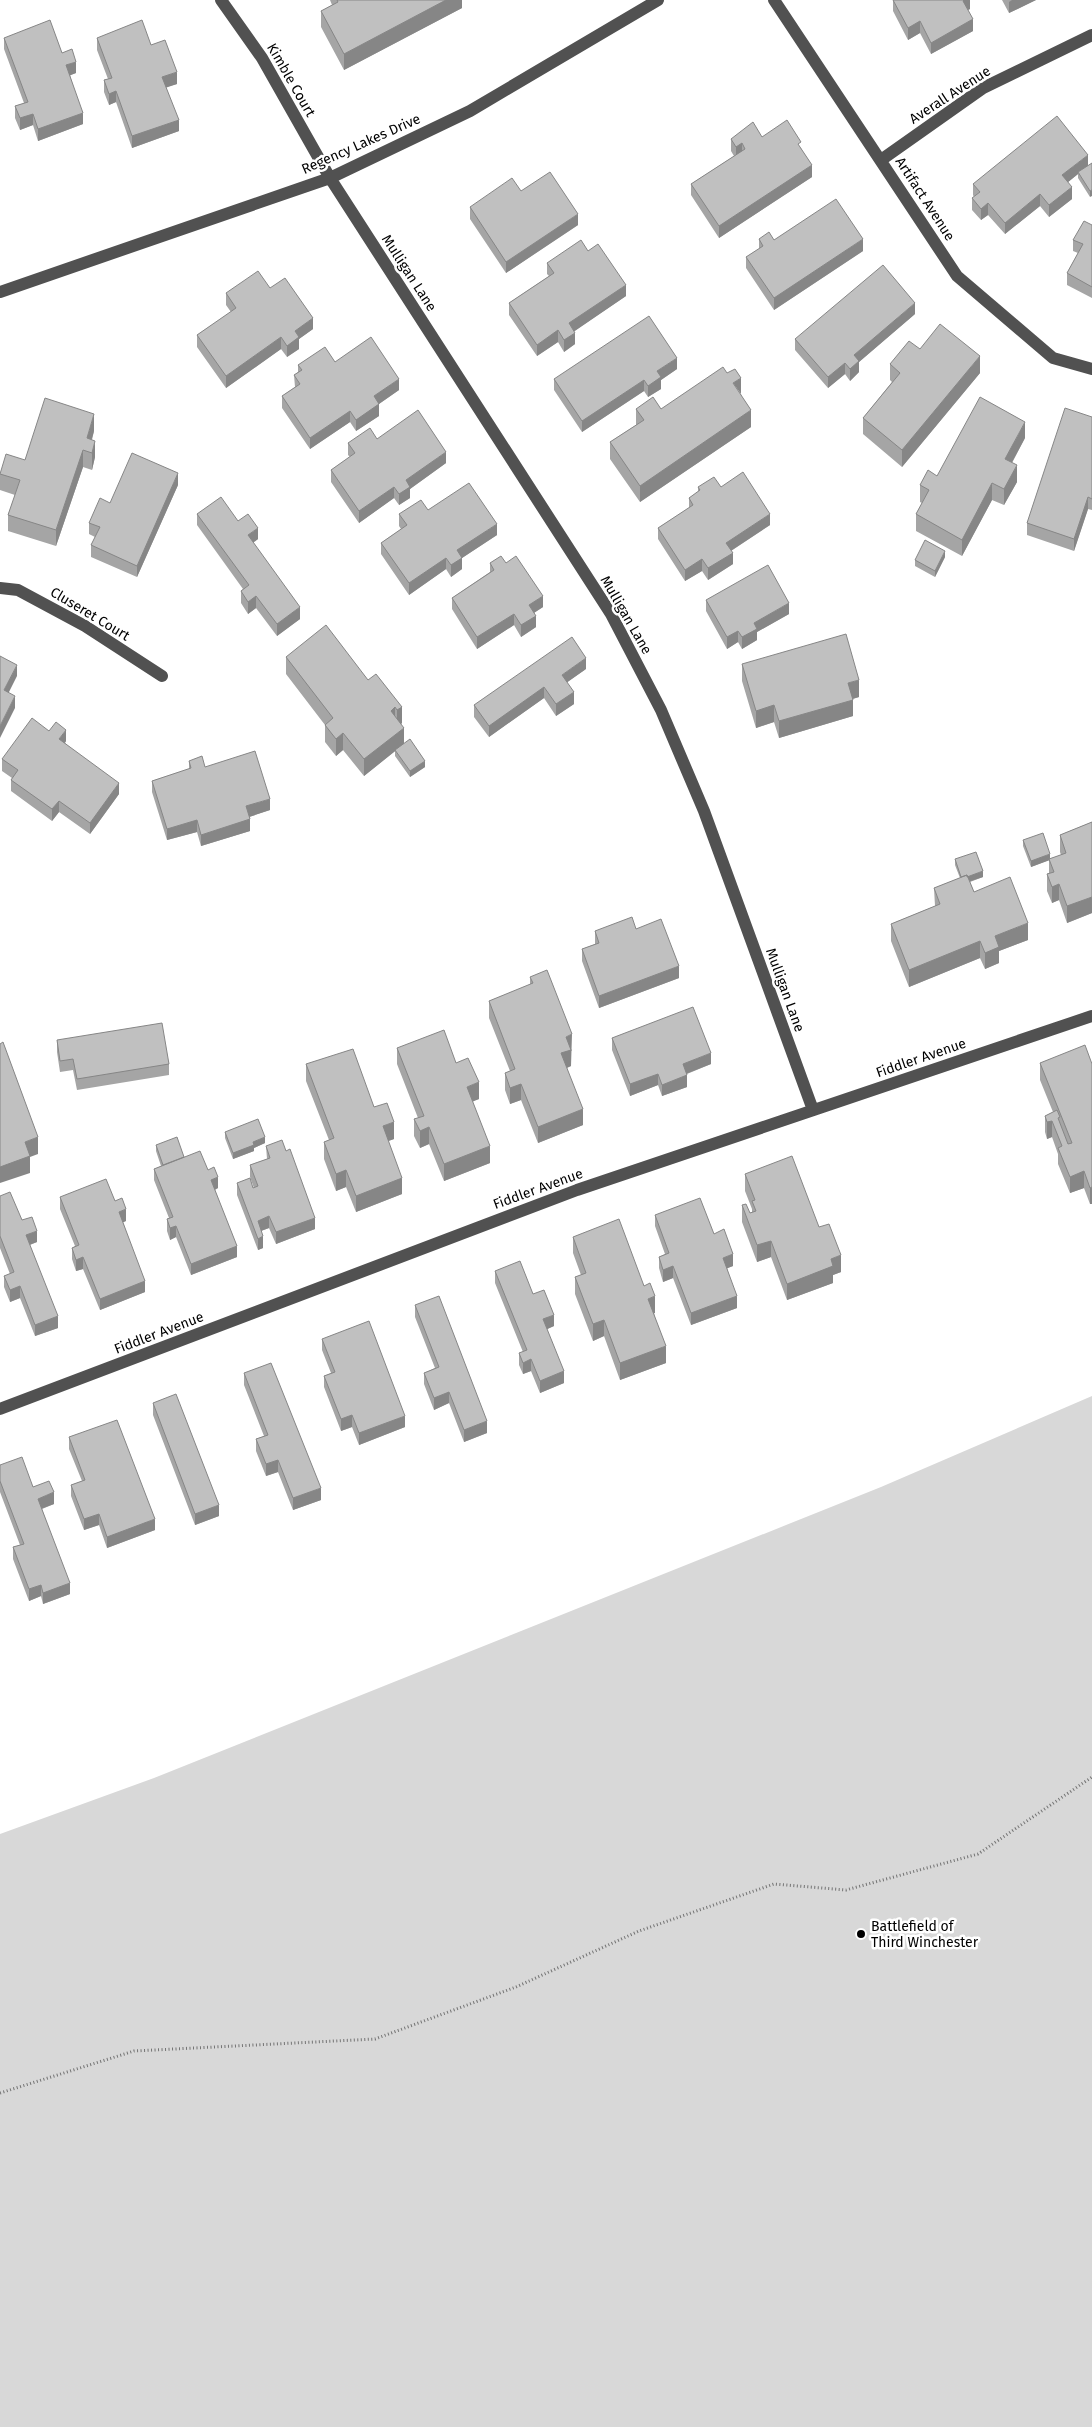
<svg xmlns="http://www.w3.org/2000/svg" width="1092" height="2427" font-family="'Fira Sans',sans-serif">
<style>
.green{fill:#d8d8d8}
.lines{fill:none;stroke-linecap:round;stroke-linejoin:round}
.path{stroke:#737373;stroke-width:3;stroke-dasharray:1 2.5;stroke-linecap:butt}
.minor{stroke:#515151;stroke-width:12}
.wall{fill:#a5a5a5}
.shaded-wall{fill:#868686}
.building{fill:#c0c0c0;stroke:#868686}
.poi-dot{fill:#000;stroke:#fff;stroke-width:2}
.labels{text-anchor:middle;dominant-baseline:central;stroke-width:5;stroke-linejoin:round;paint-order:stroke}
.street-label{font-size:14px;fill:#000;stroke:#fff}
.poi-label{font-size:14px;fill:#000;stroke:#fff;text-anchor:start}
</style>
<rect width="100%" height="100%" fill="#fff"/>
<path class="green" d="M1092,1396V2427H0V1834L154,1778L881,1487Z"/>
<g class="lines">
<path class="path" d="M0,2093L134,2051L375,2039L516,1987L639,1931L774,1884L846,1890L978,1854L1092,1777"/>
<path class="minor" d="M221,0L262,58L330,178L611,614L661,710L704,811L813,1110
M774,0L957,276L1053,358L1092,369
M881,160L983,88L1092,35
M0,292L330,178L470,111L658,0
M0,588L18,590L85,626L162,676
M0,1409L577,1190L1092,1016"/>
</g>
<path class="wall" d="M330,0H462V8L344,70L321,27V11L332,5Z
M893,0H970V9L968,10L973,31L931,54L920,33L908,40L893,11Z
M1002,0H1036L1009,13Z
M4,38L62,53L76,73L70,75L83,124L38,141L33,125L20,130L15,118V106L24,103L4,49Z
M97,38L151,45L177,84L166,87L179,131L132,148L116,102L109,105L104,92V80L108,79L97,50Z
M762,137L801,148L812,177L719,238L691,195V184L734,156L731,151V139Z
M1092,163L1090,197L1078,178V174L1068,182L1072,199L1049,217L1040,206L1005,234L988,215L981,220L972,210V198L974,197L973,195V184L1088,166Z
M521,191L578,225L506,273L470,219V207Z
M1092,225V298L1067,285V273L1078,253L1073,251V240Z
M759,239L774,240L863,251L774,310L746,268V257L759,249Z
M588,251L626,296L574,331L575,344L564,352L558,342L537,356L509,315V303L549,276L547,274V263Z
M270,288L313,329L299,339V349L287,357L281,349L226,388L197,347V335L231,312L226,305V293Z
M915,314L859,362V372L850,381L845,374L828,388L795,350V339Z
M920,349L980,373L902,467L863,434V418L892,382L890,380V364Z
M335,362L399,390L379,404V416L356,431L350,422L310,449L282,408V396L295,387L294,375L298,372V365Z
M677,369L661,380V389L648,397L644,391L582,432L554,390V379Z
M741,394L751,427L640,502L610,459V442L636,425V409H661Z
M1092,417V510L1088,509L1074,551L1027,535V523Z
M94,431L92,440L95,457L92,470L83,467L56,546L8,531V515L15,495L0,490V474L25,460Z
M1025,438L1012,463L1017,482L1004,505L992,500L962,556L916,531V514L922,503L920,502V485L937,476Z
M377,439L446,463L410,489V498L399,505L394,498L359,523L331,482V470L350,457L348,455V443Z
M178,485L137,577L91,557V545L95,537L89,534V523L110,503Z
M698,487H721L770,525L731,551L733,564L708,580L702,571L685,581L658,539V528L689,508V498L698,492Z
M428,510L497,535L462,558V569L451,577L446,569L409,595L381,554V543L401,529L399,526V514Z
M197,514L238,521L258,539L253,542L300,619L277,636L256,608L248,614L241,603V591L243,589L197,525Z
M945,557L935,577L915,566V560Z
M490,563H506L543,607L534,613L536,627L521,637L514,625L477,649L452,609V598L490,572Z
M706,600L789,614L757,632V640L742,649L738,642L727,649L706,611Z
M286,657L368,680L402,707V723L401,724L404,744L425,767L410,777L395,756V751L364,776L343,750L336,756L325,742V725L286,674Z
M742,664L859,697L853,699V716L779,738L774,722L756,728L742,681Z
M586,669L567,682L574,704L556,716L544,698L489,737L474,717V705Z
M49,731L66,741L65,743L119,794L90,834L59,812L52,821L11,791V780L12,778L2,771V759Z
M189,761L205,767L270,810L249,817L250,831L201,846L197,832L167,840L152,792V781L189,769Z
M1092,822V913L1067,923L1059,900L1052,903L1047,891V874L1049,873V860L1031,867L1023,846V840L1050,859L1061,855L1060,852V835Z
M955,859L983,877L970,882L974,892L1028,940L999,951V963L985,969L980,958L909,987L891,941V924L935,906L934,888L960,878L955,865Z
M636,929L679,978L599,1008L582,961V949L595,944V931Z
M530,977L572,1051H571V1066L567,1068L583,1125L538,1143L521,1100L510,1104L505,1090V1073L510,1071L489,1018V1001L530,985Z
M612,1038L711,1064L687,1074V1087L662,1096L658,1085L630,1096L612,1050Z
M57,1040L169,1064V1075L77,1090L73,1070L60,1072L57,1052Z
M397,1048L479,1099L472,1101L490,1163L444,1181L429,1144L420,1148L414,1136V1119L418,1118L397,1064Z
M1040,1063L1092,1064V1204H1090L1084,1188L1070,1193L1058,1164V1154L1052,1137L1047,1139L1045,1132V1116L1053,1112L1040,1080Z
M306,1064L374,1107L394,1139L388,1141L402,1194L356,1212L346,1187L336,1191L324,1159V1142L329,1140L306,1081Z
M225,1132L265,1143L254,1148V1151L233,1159L225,1138Z
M156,1145L184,1157L208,1170L218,1188L215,1190L237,1257L191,1275L176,1237L170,1240L167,1231V1219L169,1218L154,1180V1169L161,1166L156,1151Z
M266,1146L315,1229L276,1244L269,1228L261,1231L263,1248L258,1250L237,1195V1183L254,1188L250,1177V1165L267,1159Z
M745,1174L819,1227L841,1272L833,1275V1283L787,1300L771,1257L757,1262L742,1222V1205L750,1213L752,1212V1209L745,1191Z
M0,1196L22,1220L37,1242L30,1245L58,1328L35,1336L20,1298L10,1302L4,1287V1276L10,1274L0,1248Z
M60,1197L115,1201L126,1221L123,1222L145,1292L100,1310L83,1269L76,1271L72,1259V1248L75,1246L60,1209Z
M655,1215L733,1266L727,1268L737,1308L691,1325L673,1278L663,1282L659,1268V1257L665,1254L655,1226Z
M573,1237L644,1286L655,1313H654L666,1363L620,1380L604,1336L593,1341L575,1294V1277L581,1275L573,1253Z
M495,1271L533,1294L554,1326L547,1329L564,1383L540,1393L531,1371L523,1374L519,1365V1353L523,1352L495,1283Z
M415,1305L487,1433L464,1442L449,1403L434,1410L424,1384V1373L435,1368L415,1317Z
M322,1339L405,1427L359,1445L352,1427L341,1431L324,1387V1376L331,1373L322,1350Z
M244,1373L321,1500L293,1510L278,1472L266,1476L256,1451V1439L264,1436L244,1385Z
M153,1403L219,1516L195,1525L153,1415Z
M69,1437L155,1530L107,1548L99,1525L84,1530L71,1496V1485L82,1481L69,1449Z
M0,1465L33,1487L54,1504L42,1509L70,1594L43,1604L41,1596L29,1601L13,1559V1547L20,1545L0,1492Z"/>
<path class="shaded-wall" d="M446,0H462V8L344,70V54Z
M964,0H970V9L963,12V1Z
M1012,0H1036L1009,13V2Z
M973,19V31L931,54V43Z
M920,21V33L908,40V28Z
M76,62V73L66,77V65Z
M177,72V84L162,89V77Z
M116,91V102L109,105V94Z
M83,113V124L38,141V129Z
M33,114V125L20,130V118Z
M179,120V131L132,148V136Z
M742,143V155L736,159V147Z
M1088,155V166L1078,172V174L1062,187V175Z
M812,165V177L719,238V226Z
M1072,187V199L1049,217V205Z
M1092,190V196L1090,197V191Z
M1040,194V206L1005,234V223Z
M988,203V215L981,220V209Z
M578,214V225L506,273V262Z
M863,239V251L774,310V298Z
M626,285V296L569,335V323Z
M915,303V314L859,362V372L850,381V369L854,355Z
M313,318V329L299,339V349L287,357V346L295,331Z
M558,330V342L537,356V345Z
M575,333V344L564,352V340Z
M281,337V349L226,388V376Z
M980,356V373L902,467V450Z
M677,358V369L661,380V389L648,397V386L657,371Z
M845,363V374L828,388V377Z
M741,378V394L733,383Z
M399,379V390L376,406L379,404V416L356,431V420L374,396Z
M644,380V391L582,432V421Z
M751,410V427L640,502V486Z
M350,411V422L310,449V438Z
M94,414V431L88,452L87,438Z
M1025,422V438L1005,475V459Z
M95,441V457L92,470V453Z
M83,450V467L56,546V530Z
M446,452V463L410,489V498L399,505V494L406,480Z
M1017,465V482L1004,505V489Z
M178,473V485L137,577V566Z
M992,483V500L962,556V540Z
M394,487V498L359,523V511Z
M1088,497V509L1074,551V539Z
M770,514V525L726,554V543Z
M497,524V535L462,558V569L451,577V565L457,550Z
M258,528V539L248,547V535Z
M945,551V557L935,577V571Z
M733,553V564L708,580V568Z
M446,558V569L409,595V583Z
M702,559V571L685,581V570Z
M256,596V608L248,614V602Z
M543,596V607L529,616V605Z
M789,603V614L757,632V640L742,649V637L754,623Z
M300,607V619L277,636V624Z
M514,614V625L477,649V637Z
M536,616V627L521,637V625Z
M738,631V642L727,649V637Z
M586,658V669L562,686V675Z
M17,665V676L4,702V690Z
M859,680V697L848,700V683Z
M544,687V698L489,737V726Z
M574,692V704L556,716V704Z
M15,696V708L0,738V726Z
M853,700V716L779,738V721Z
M774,705V722L756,728V711Z
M395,707V724L391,711Z
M402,707V723L397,727V710Z
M404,728V744L364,776V759Z
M66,730V741L59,751V739Z
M343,733V750L336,756V739Z
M425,761V767L410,777V771Z
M119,783V794L90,834V823Z
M270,799V810L246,818V806Z
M59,801V812L52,821V809Z
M250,819V831L201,846V835Z
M197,820V832L167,840V829Z
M1050,854V860L1031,867V861Z
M983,871V877L962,884V879Z
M1059,884V900L1052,903V887Z
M1092,897V913L1067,923V906Z
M1028,923V940L999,951V963L985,969V953L995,936Z
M980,941V958L909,987V970Z
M679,966V978L599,1008V996Z
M572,1034L571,1066L561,1070V1053L566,1037Z
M711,1053V1064L683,1075V1064Z
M658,1074V1085L630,1096V1084Z
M687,1075V1087L662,1096V1085Z
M479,1082V1099L467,1104V1087Z
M521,1084V1100L510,1104V1088Z
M583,1109V1125L538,1143V1127Z
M1052,1121V1137L1047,1139V1122Z
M394,1122V1139L383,1143V1126Z
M429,1127V1144L420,1148V1131Z
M38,1137V1154L30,1157V1173L0,1183V1167L25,1142Z
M265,1137V1143L254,1148V1151L233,1159V1153L253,1142Z
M490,1146V1163L444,1181V1164Z
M346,1170V1187L336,1191V1174Z
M1084,1171V1188L1070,1193V1177Z
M218,1177V1188L211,1191V1180Z
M402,1178V1194L356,1212V1196Z
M1092,1187V1204H1090V1188Z
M126,1209V1221L119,1224V1212Z
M269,1216V1228L258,1232V1221Z
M315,1218V1229L276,1244V1232Z
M176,1226V1237L170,1240V1228Z
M37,1231V1242L26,1246V1235Z
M263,1236V1248L258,1250V1239Z
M771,1241V1257L757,1262V1245Z
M237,1246V1257L191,1275V1264Z
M733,1254V1266L723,1270V1258Z
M841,1255V1272L833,1275V1283L787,1300V1284L831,1259Z
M83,1257V1269L76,1271V1260Z
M673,1266V1278L663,1282V1270Z
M145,1281V1292L100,1310V1299Z
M20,1286V1298L10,1302V1290Z
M655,1296V1313L648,1315V1299Z
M737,1296V1308L691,1325V1313Z
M554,1315V1326L543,1331V1319Z
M58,1316V1328L35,1336V1325Z
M604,1320V1336L593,1341V1324Z
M666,1346V1363L620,1380V1363Z
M531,1359V1371L523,1374V1363Z
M564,1371V1383L540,1393V1381Z
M449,1392V1403L434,1410V1398Z
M352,1415V1427L341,1431V1419Z
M405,1416V1427L359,1445V1433Z
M487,1421V1433L464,1442V1430Z
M278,1460V1472L266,1476V1464Z
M321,1488V1500L293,1510V1498Z
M54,1492V1504L38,1510V1499Z
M219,1505V1516L195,1525V1514Z
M99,1514V1525L84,1530V1519Z
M155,1519V1530L107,1548V1537Z
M70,1583V1594L43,1604V1593Z
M41,1585V1596L29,1601V1589Z"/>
<path class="building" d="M337,0H446L344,54L321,11L338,2Z
M893,0H964L963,1L973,19L931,43L920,21L908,28Z
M50,20L62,53L72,49L76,62L66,65L83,113L38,129L33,114L20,118L15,106L28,102L4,38Z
M142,20L151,45L165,40L177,72L162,77L179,120L132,136L116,91L109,94L104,80L112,78L97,38Z
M1057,116L1088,155L1062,175L1072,187L1049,205L1040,194L1005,223L988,203L981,209L972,198L980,192L973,184Z
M787,120L801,142L798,144L812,165L719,226L691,184L745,149L742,143L736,147L731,139L753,122L762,137Z
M1092,163V190L1090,191L1078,172Z
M550,172L578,214L506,262L470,207L512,178L521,191Z
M836,199L863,239L774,298L746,257L763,246L759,239L769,232L774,240Z
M1084,221L1092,225V287L1067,273L1083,244L1073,240Z
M581,240L588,251L598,244L626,285L569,323L575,333L564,340L558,330L537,345L509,303L554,273L547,263Z
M883,265L915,303L854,355L859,361L850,369L845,363L828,377L795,339Z
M258,271L270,288L285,278L313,318L295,331L299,337L287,346L281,337L226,376L197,335L236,308L226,293Z
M649,316L677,358L657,371L661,377L648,386L644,380L582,421L554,379Z
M940,324L980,356L902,450L863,418L900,373L890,364L909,341L920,349Z
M371,337L399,379L374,396L379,404L356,420L350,411L310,438L282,396L300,384L294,375L302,370L298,365L325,347L335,362Z
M723,367L727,373L735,369L741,378L733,383L751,410L640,486L610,442L644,420L636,409L653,397L661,409Z
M980,397L1025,422L1005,459L1017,465L1004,489L992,483L962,540L916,514L929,490L920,485L928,470L937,476Z
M45,398L94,414L87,438L95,441L92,453L83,450L56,530L8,515L20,480L0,474L6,454L25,460Z
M1065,408L1092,417V499L1088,497L1074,539L1027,523Z
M418,410L446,452L406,480L410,487L399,494L394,487L359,511L331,470L355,453L348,443L370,428L377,439Z
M132,453L178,473L137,566L91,545L100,527L89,523L100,498L110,503Z
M743,472L770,514L726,543L733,553L708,568L702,559L685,570L658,528L693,505L689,498L700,490L698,487L714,477L721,487Z
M469,483L497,524L457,550L462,558L451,565L446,558L409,583L381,543L407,525L399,514L421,500L428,510Z
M221,497L238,521L248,514L258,528L248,535L300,607L277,624L256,596L248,602L241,591L249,585L197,514Z
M925,540L945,551L935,571L915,560Z
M501,556L506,563L516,556L543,596L529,605L536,616L521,625L514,614L477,637L452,598L494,570L490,563Z
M768,565L789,603L754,623L757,629L742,637L738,631L727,637L706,600Z
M326,625L368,680L376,674L402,707L397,710L395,707L391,711L404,728L364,759L343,733L336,739L325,725L333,718L286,657Z
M846,634L859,680L848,683L853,700L779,721L774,705L756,711L742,664Z
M572,637L586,658L562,675L574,692L556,704L544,687L489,726L474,705Z
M0,656L17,665L4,690L15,696L0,726Z
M32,718L49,731L56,722L66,730L59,739L119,783L90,823L59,801L52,809L11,780L18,770L2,759Z
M410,739L425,761L410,771L395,750Z
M255,751L270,799L246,806L250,819L201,835L197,820L167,829L152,781L191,768L189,761L202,756L205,767Z
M1092,822V897L1067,906L1059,884L1052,887L1047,874L1054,872L1049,859L1066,853L1060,835Z
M1043,833L1050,854L1031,861L1023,840Z
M976,852L983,871L967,877V875L961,877L955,859Z
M967,875L974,892L1010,877L1028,923L995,936L999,947L985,953L980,941L909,970L891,924L940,904L934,888Z
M632,917L636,929L661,919L679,966L599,996L582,949L599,943L595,931Z
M547,970L572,1034L566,1037L571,1050L561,1053L583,1109L538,1127L521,1084L510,1088L505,1073L515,1069L489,1001L533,983L530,977Z
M693,1007L711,1053L683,1064L687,1075L662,1085L658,1074L630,1084L612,1038Z
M162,1023L169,1064L77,1079L73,1059L60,1061L57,1040Z
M444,1030L456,1063L468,1058L479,1082L467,1087L490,1146L444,1164L429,1127L420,1131L414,1119L424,1116L397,1048Z
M3,1042L38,1137L25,1142L30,1156L0,1167V1044Z
M1085,1045L1092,1064V1187L1090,1188L1084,1171L1070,1177L1058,1148L1062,1146L1052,1121L1047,1122L1045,1116L1057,1110L1060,1117L1058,1118L1068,1144L1072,1143L1040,1063Z
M353,1049L374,1107L387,1103L394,1122L383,1126L402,1178L356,1196L346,1170L336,1174L324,1142L334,1138L306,1064Z
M258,1119L265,1137L253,1142L254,1145L233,1153L225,1132Z
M177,1137L184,1157L163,1165L156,1145Z
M282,1140L286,1151L290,1149L315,1218L276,1232L269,1216L258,1221L263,1236L258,1239L237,1183L250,1178L253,1188L258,1186L250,1165L270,1158L266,1146Z
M200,1151L208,1170L214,1167L218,1177L211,1180L237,1246L191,1264L176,1226L170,1228L167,1219L173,1217L154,1169Z
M792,1156L819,1227L829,1224L841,1255L831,1259L833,1266L787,1284L771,1241L757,1245L742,1205L746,1204L750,1213L756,1211L752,1201L755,1200L745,1174Z
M106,1179L115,1201L122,1198L126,1209L119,1212L145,1281L100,1299L83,1257L76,1260L72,1248L79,1245L60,1197Z
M10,1192L22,1220L32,1217L37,1231L26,1235L58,1316L35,1325L20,1286L10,1290L4,1276L14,1272L0,1236V1196Z
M700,1198L714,1234L724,1229L733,1254L723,1258L737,1296L691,1313L673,1266L663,1270L659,1257L669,1253L655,1215Z
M619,1219L644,1286L650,1283L655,1296L648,1299L666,1346L620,1363L604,1320L593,1324L575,1277L586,1273L573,1237Z
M520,1261L533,1294L544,1290L554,1315L543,1319L564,1371L540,1381L531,1359L523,1363L519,1353L527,1350L495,1271Z
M439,1296L487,1421L464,1430L449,1392L434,1398L424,1373L439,1367L415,1305Z
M369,1321L405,1416L359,1433L352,1415L341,1419L324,1376L335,1372L322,1339Z
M271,1363L321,1488L293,1498L278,1460L266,1464L256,1439L268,1435L244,1373Z
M176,1394L219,1505L195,1514L153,1403Z
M117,1420L155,1519L107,1537L99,1514L84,1519L71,1485L85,1480L69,1437Z
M22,1457L33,1487L49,1481L54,1492L38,1499L70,1583L43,1593L41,1585L29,1589L13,1547L24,1544L0,1481V1465Z"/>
<circle class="poi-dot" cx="861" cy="1934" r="5"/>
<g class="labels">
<g class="street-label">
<text transform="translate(291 80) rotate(60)">Kimble Court</text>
<text transform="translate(950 95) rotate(-33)">Averall Avenue</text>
<text transform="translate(361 144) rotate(-24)">Regency Lakes Drive</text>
<text transform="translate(925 199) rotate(57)">Artifact Avenue</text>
<text transform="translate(409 273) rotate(57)">Mulligan Lane</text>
<text transform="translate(90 614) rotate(31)">Cluseret Court</text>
<text transform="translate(626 615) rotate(60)">Mulligan Lane</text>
<text transform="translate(785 990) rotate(70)">Mulligan Lane</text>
<text transform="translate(921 1058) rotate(-19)">Fiddler Avenue</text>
<text transform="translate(538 1189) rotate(-20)">Fiddler Avenue</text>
<text transform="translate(159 1333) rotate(-21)">Fiddler Avenue</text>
</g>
<g class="poi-label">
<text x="871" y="1926">Battlefield of<tspan x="871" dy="16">Third Winchester</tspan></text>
</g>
</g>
</svg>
